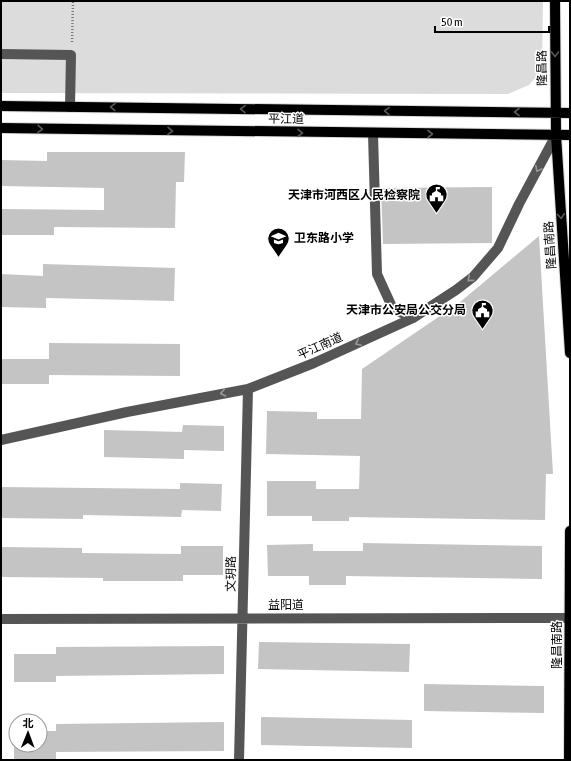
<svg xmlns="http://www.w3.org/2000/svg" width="571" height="761" font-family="'Asap Condensed','Noto Sans SC',sans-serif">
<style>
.green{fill:#dcdcdc}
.building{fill:#c4c4c4}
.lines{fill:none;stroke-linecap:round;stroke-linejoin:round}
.major-casing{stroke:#dbdbdb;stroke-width:12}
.path{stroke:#777;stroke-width:2.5;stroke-dasharray:1 2;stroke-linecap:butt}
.minor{stroke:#555;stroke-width:10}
.major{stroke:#000;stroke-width:10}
.oneway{stroke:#595959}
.oneway2{stroke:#999}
.labels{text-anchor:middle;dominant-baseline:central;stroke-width:3;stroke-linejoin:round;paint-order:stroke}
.street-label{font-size:12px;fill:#000;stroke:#fff}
.poi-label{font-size:12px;font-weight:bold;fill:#000;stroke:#fff;text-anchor:end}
</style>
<rect width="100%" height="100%" fill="#fff"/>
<path class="green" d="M1,1H543L542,70L529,85L508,94L1,93Z"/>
<path class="building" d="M47,152H185L184,182H176L175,228L54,227V235H1V209L104,210V188L1,186V160L47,161Z
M492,187V243L383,244L381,188Z
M539,236L553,474H546L545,520L349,517V521H312V516H267V481H316V489H359L360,456L266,454L267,411L317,412V419H361L362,369L459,303Z
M43,264L175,268L174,301L46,298V308L1,307V274L43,276Z
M49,343L180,344V376L49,375V384H1V359H49Z
M183,425L224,426V451L184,450V459L104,457V430L182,432Z
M180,483L222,484L221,511L182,510L181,517L83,515V519L1,518V487L180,489Z
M363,543L542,546V579L346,576V585H309V576H268L267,545L313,544V551H363Z
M181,546H223V575H183V581H103V578L1,577V547L82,548V553L181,554Z
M259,642L410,644L409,672L258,669Z
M224,646V674L56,676V682H14V654H56V647Z
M424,684L544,686V713L424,711Z
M261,717L412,720V748L261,745Z
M224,722V751L56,752V759H14V745H40V731H56V724Z"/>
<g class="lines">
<defs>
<path id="major" d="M555,1L556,135L570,353
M1,106L570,113
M1,128L570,135
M569,760L570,531"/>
</defs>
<use href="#major" class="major-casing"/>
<path class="path" d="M72,42L73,1"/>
<path class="minor" d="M1,54L71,55L70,107
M373,134L377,274L393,309L413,318
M1,440L127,412L248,389L314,363L413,318L456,290L473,277L498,248L519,204L556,135
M1,619L570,618
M239,760L248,389"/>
<use href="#major" class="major"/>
</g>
<defs><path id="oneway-chevron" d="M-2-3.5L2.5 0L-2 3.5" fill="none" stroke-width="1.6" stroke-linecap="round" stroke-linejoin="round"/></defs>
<g class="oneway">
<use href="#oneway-chevron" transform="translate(555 54) rotate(90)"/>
<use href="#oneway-chevron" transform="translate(113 107) rotate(-179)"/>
<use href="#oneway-chevron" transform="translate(243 109) rotate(-179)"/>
<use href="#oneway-chevron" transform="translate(387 111) rotate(-179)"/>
<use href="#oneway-chevron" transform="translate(517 112) rotate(-180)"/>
<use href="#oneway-chevron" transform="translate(40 129) rotate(1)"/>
<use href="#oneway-chevron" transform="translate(170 131) rotate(1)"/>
<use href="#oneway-chevron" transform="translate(300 133) rotate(1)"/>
<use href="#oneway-chevron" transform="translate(430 134)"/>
<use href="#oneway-chevron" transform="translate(561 216) rotate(86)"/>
</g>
<g class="oneway2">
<use href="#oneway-chevron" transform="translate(538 169) rotate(118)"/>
<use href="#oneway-chevron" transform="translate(470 279) rotate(139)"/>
<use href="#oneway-chevron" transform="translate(358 343) rotate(155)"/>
<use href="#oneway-chevron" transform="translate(223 393) rotate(169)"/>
</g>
<defs>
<symbol id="civic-pin" viewBox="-11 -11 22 30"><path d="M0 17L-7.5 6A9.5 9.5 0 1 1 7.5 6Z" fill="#000" stroke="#fff"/><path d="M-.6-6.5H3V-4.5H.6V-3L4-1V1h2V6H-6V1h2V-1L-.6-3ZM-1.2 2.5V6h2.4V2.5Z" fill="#fff"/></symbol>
<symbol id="school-pin" viewBox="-11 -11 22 30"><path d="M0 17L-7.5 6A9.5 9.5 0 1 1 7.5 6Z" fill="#000" stroke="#fff"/><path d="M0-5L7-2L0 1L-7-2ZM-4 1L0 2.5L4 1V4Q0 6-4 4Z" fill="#fff"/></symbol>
</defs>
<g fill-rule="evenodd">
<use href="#civic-pin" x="424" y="182" width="25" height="34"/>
<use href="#school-pin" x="266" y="226" width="25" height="34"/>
<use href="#civic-pin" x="470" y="298" width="25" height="34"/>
</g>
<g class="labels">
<g class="street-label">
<text transform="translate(542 68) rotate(-91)">隆昌路</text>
<text transform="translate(286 119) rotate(1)">平江道</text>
<text transform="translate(550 245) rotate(-94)">隆昌南路</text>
<text transform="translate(320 346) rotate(-24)">平江南道</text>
<text transform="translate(231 574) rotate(-89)">文玥路</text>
<text x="286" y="605">益阳道</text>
<text transform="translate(557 645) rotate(-90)">隆昌南路</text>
</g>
<g class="poi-label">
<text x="420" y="195">天津市河西区人民检察院</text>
<text x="294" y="238" text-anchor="start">卫东路小学</text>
<text x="466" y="310">天津市公安局公交分局</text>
</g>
</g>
<rect width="571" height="761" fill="none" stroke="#000000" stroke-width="4"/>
<g transform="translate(28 733) rotate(1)"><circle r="19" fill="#ffffff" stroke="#999999"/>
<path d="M0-3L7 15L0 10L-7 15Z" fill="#000000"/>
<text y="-6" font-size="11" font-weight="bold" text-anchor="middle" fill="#000000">北</text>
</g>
<path d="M435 26v6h114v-6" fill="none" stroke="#000000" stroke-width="2"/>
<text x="441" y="26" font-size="12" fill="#000000" stroke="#ffffff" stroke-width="3" paint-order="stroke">50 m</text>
</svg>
